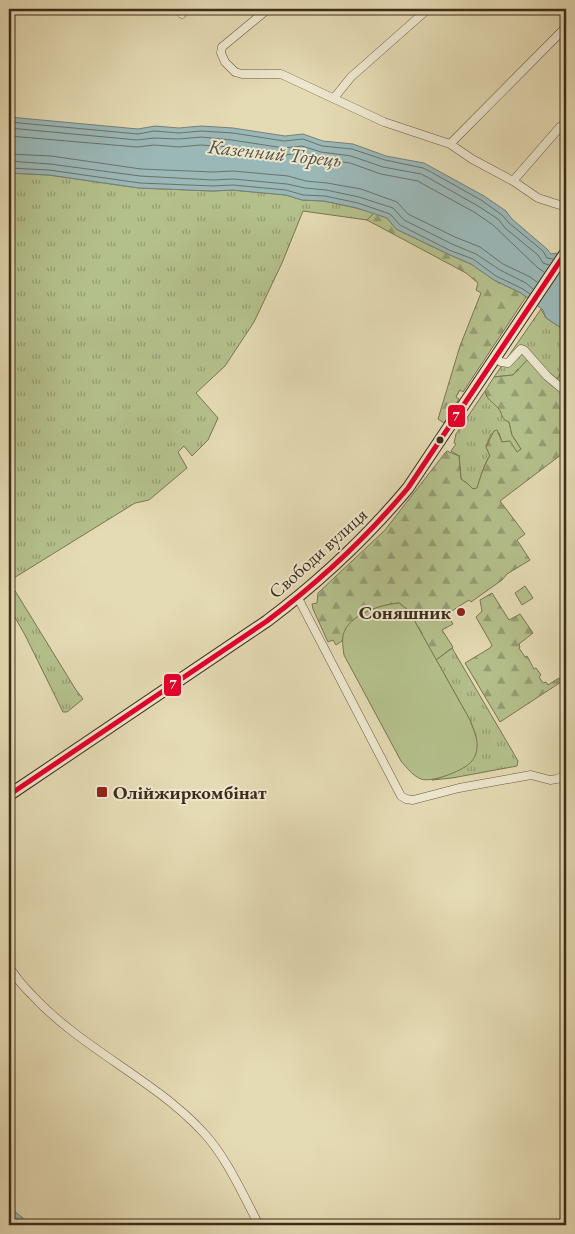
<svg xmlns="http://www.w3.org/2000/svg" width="575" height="1234" font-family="'EB Garamond',serif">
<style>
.grass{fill:url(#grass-tufts);stroke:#797652}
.forest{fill:url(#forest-firs);stroke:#797652}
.pitch{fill:#b4c08c;stroke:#797652}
.water{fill:#9bb8b8;stroke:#768078}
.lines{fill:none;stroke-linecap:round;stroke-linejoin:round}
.shore{stroke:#6c7268;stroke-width:1}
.street-casing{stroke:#685840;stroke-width:9}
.secondary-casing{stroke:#3e2c19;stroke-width:13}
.street{stroke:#ede7ce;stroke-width:8}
.secondary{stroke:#ede7ce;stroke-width:11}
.bus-1-casing{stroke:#ede7ce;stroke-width:9}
.bus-1{stroke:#e4002b;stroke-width:5}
.bus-dot{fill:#3e2c19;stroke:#ede7ce;stroke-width:2}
.poi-dot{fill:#8f2418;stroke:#ede7ce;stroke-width:2}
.labels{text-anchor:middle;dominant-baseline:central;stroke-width:4;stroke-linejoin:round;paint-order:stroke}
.street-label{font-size:19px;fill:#3e2c19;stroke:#ede7ce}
.poi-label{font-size:19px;font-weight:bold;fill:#3e2c19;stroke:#ede7ce;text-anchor:end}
.water-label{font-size:20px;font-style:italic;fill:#554f41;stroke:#ede7ce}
.line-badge{stroke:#ede7ce;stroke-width:2}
.badge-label{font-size:14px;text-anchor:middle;font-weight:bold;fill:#fff}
</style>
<defs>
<pattern id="grass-tufts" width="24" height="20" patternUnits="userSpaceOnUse" patternTransform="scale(1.25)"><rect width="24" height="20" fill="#b4c08c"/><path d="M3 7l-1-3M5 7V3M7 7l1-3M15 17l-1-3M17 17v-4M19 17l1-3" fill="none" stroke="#949c72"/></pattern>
<pattern id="forest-firs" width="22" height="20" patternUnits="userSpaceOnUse" patternTransform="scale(1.25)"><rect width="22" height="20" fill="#b4c08c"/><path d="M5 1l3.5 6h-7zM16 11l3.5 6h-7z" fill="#949c72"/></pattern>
</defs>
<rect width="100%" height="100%" fill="#e4dab3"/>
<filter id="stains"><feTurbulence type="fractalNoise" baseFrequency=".004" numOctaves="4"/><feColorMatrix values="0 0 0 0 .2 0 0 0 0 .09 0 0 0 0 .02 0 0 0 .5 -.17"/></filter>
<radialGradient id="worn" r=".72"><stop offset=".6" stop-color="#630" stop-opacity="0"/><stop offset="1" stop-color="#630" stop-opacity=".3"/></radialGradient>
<path class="grass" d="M9,173L49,175L139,188L213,191L232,190L286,195L302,200L324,201L356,208L374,213L367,220L303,211L282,263L254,322L225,366L196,393L218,418L208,440L192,456L184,446L178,452L187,468L149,500L135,503L9,581L76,690L83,699L67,712H63L25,635L9,607Z
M541,309L546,318L566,331V362L558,378L550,380L518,369L513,375L494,377Z
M485,391C487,400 492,401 497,406C503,412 501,419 509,422L512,435L521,449L517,452L507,442H502L499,433L491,434L486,446L490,456C485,461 479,481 477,489H472L468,484L461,479L459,456L451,451L456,444L454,443L456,434Z
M452,648L507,742L518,761L517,766L452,778L432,780L447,775L476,736L470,720L436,660Z"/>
<path class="forest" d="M374,213L387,218L396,229L448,254L471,264L494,280L521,293L526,297L463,392L460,390L456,397L459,399L444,423L438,419L460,346L481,293L476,290L478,283L466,273L367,220Z
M529,358L550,380L558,378L566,362V451L500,501L525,534L517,540L530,560L507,574L502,580L471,602L469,600L447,614L453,624L442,630L453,647L436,660L409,611L399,603C377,605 347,617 342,641L336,645L333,640L328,642L313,609L312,604L317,603L318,593L385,530L445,453L447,451L459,456L461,479L468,484L473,489L477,488C479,481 486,460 490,456L486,447L494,431L497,430L502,442L510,441L517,452L521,449L512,435L509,422C499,418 504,413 497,407C492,401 487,400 485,391L494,377L513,375Z
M492,593L509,620L520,614L533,633L519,644L520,647L519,648L525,657L527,656L534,669L536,668L541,675L539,677L543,683L546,682L548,685L559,678L561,682L500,722L465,663L490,648L492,645L476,617L482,611L480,600Z"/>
<path class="pitch" d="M525,586L533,598L522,605L515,593Z
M399,603L409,611L470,720C473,729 478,738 477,747C477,753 474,760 469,764C461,771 432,783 421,779C413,776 407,768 401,761L344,655C343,649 342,642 343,635C349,614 380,605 399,603Z"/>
<path class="water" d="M9,117L138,129L155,126L179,128L201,126L233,128L285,136L303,134L323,141L353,144L386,156L424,163L484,196L506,211L512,219L547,249L551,254L566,252V331L546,318L543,310L521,293L494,280L471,264L448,254L396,229L387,218L357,208L324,201L302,200L286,195L232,190L213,191L139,188L49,175L9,173Z
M9,1207L32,1225H9Z"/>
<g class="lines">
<path class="shore" d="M9,122L138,134L154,131L179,133L201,131L233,133L284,141L303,139L322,146L352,149L385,160L423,168L431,172L481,200L502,215L509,223L543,251L547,258L553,259
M9,128L137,140L154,138L179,139L201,137L232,140L284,148L302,146L321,152L351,156L383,167L421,174L427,177L478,206L498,219L505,228L538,255L543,263L549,265
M9,136L137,147L154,145L179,147L200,145L232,147L284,155L302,153L319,159L350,163L381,174L418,181L423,184L474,212L493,225L538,268L544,272
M9,154L51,156L141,169L213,172L233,171L288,176L306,181L327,183L361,189L397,202L408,214L455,237L480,247L503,264L530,277L537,282
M9,161L50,164L140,176L213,180L233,179L287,184L305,188L326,190L359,197L393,208L404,220L452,244L476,254L500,270L526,283L533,289
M9,168L49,170L140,183L213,186L233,185L286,190L303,195L325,196L358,203L390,214L400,225L449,250L473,259L496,276L523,289L530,294"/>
<defs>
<path id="street" d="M268,9L222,47L221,53L225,62L235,72L242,74H281L384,122L450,144L472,159L513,181L538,198L566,207
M182,14L184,9
M334,98L351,77L428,9
M450,144L566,27
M513,181L560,127L566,124
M495,357L501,362L508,363L521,349L524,350L547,376L566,392
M298,598L401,796L406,799L413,800L459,788L531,775L550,780L557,779L566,775
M9,966C15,977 23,986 32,995C82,1049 152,1078 202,1131C226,1156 243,1195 259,1225"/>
<path id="secondary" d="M9,795L267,621C319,582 366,538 408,488L566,252"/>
</defs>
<use href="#street" class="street-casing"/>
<use href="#secondary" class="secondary-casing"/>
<use href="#street" class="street"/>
<use href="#secondary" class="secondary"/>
<defs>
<path id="bus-1" d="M9,795L267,621C319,582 366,538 408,488L566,252"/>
</defs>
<use href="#bus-1" class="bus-1-casing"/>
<use href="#bus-1" class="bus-1"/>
</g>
<circle class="bus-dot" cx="440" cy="440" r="4.5"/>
<g class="poi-dot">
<circle cx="461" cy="612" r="5"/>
<rect x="96" y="786" width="12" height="12" rx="2.5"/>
</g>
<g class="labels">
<g class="street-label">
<text transform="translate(318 553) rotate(-42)">Свободи вулиця</text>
</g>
<g class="poi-label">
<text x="451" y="612">Соняшник</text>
<text x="113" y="792" text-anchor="start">Олійжиркомбiнат</text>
</g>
<g class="water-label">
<text transform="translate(275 153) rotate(6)">Казенний Торець</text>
</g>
</g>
<g class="line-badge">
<rect x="447" y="404" width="19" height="24" rx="5" fill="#e4002b"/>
<rect x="163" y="673" width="19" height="24" rx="5" fill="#e4002b"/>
</g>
<g class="badge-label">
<text x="456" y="421">7</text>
<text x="173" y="689">7</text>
</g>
<rect width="575" height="1234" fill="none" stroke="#e4dab3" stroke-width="30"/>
<rect x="10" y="10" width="555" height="1214" fill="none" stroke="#3e2c19" stroke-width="2.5"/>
<rect x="15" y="15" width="545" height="1204" fill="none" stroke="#3e2c19"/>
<rect width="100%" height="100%" filter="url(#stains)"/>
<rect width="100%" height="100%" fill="url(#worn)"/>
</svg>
